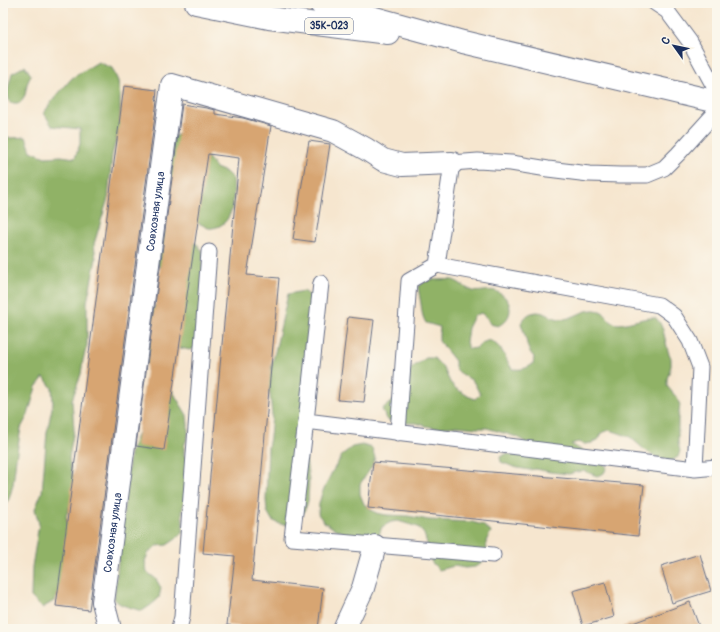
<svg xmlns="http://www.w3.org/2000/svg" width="720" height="632" font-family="Pangolin,sans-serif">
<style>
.forest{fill:#90b266;stroke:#567062}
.building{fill:#d7a572}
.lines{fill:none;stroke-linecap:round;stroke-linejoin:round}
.lane-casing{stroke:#686f86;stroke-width:17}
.street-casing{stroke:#686f86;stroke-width:24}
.primary-casing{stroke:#686f86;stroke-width:24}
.lane{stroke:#fff;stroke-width:15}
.street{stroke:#fff;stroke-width:22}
.primary{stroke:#fff;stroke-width:22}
.labels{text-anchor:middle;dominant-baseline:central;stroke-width:3;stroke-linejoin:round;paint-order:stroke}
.shield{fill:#fbf7ec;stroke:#5e6b89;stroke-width:1}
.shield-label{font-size:10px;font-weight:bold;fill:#1b2f5e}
.street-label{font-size:11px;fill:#1b2f5e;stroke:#fbf7ec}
</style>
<rect width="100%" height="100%" fill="#fbf7ec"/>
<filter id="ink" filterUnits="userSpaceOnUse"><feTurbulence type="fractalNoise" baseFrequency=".025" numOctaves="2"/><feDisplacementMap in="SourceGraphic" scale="8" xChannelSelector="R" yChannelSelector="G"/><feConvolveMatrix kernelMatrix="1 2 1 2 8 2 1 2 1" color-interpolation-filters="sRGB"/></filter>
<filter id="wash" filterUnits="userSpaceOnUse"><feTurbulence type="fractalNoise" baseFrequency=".012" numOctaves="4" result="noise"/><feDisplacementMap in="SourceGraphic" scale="16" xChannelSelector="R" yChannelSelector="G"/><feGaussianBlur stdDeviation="0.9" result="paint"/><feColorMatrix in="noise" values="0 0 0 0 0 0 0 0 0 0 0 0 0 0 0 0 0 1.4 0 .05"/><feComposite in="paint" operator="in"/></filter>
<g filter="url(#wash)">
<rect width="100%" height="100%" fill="#f6e6cf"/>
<path class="forest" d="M98,62L112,68L118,81L120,96V126L112,155L108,198L94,244L96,259L87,302V345L83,360L81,374L72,400L74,430L71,445L69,459L75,489L66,516L69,532L62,589L54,601L42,608L31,597L32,567L39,524L35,509L42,492L47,432L53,403L52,388L44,377L36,387L28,415L21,428L16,458L13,485L9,499L3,508V135L11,138L26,137L31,151L45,157L61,156L75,158L80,144V129L52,126L44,113L52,101L72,78Z
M25,66L31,75L27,84L25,95L20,103H10L7,93L12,73Z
M182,132L197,143L216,168L226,172L233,179C235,197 234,226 212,228C207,229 204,225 200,224C197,223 194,223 191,223L171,194L169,172L172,138Z
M156,232H167L197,244L203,252L200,346L190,350L180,348L172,354L165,362L144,364L153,308L159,299L161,269L155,261Z
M431,280C438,280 447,279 453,280C460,282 466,289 473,291C481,293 490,288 498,292C514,301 514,318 498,326L490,324L487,318L481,313L474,316L468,328L466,343L469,349L477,348L482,343L489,340C504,347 504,357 512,369C520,370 526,369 533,364L534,357C526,348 528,345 525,336C524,331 522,327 521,323C524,319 527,314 532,313C543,309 551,319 561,319C574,320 585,306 600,311C608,314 608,324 619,324C632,323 643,317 656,318L660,323L663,330L668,351L671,358V366L667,379V386L677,398L680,405L678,419V443L680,451L678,457L671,461L658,458L646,451L630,437L616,432L609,430L602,433L598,440L592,443L585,444L578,442L571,444L601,462L607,467L604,473L597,476L584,471L576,472L569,474L550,472L536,469L529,470L514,467L501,462L500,457L506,454L514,455L521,454L525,442L517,437L487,428H477L457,426L436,428L426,426L416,423H396L386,419L382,409L391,402L401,397L408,372L413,367L426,358H434L444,369L450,382L455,388L468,396L475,399L480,394L473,381L460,373L455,368V361L439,341V334L440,327L426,323C422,316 422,312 421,304C420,298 419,293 418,287L424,282Z
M304,291L313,298L303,437L309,481L308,502L304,512L298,520L289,525L280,524L272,520L267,511L266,500L268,448L270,437L272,415L269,384L270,374L288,294Z
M167,379L176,397L187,415L188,425V436L184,446V456L193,461L182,511L183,522V532L176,539L167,545L157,546L149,552L145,561L147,572L156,579L161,588L159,598L151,605L142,611L122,605L114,600L130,453L142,423Z
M362,445L372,448L375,458L371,468L360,484V494L364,504L376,513L387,515L408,516L429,520L472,522L483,525L491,532L486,541L487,551L484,561L475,567L465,568L454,566L439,570L432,563L427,553V543L424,534L418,527L398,521L391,522L382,527L378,537L369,543L350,538L342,532L333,528L324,522L318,514L319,504L322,493L332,472L343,454L352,447Z"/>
<g id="blocks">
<path class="building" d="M124,86L157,90L156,100L157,101L89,610L56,606Z
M182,104L206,108L215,110V114L243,118L271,126L247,275L279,278L252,580L323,588L318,629H259L227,625L235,556L203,553L239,158L208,154L164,450L136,446Z
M309,141L330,144L315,242L293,239Z
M348,317L374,320L364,402L338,400Z
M373,462L644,485L638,536L368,508Z
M700,554L711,591L672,603L661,566Z
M605,582L614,617L583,626L573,591Z
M690,602L700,629H623L622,627Z"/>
</g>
</g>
<g filter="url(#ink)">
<use href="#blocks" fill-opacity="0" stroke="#686f86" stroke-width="1"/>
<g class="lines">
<defs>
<path id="lane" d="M655,3L667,11L690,42L717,92
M437,265L452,163L478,161L511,163L548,169L589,174L620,175H647L664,168L678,154L717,111
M321,283L306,421L292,538L493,555
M306,421L695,469L717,467
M398,433L409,281L437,265L659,305L674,316L690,341L700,367L695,469
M179,629L182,617L209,252"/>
<g id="street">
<path id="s1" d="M110,629L103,602L172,85L333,131L366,149L383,160L402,165L452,163"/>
<path d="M344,629L363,588L375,546"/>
</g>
<path id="primary" d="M196,3L269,18L388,33
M320,3L463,42L717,102"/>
</defs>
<use href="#lane" class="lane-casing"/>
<use href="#street" class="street-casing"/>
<use href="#primary" class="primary-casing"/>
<use href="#lane" class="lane"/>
<use href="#street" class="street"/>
<use href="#primary" class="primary"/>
</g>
</g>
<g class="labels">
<rect class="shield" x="305" y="18" width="48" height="16" rx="3"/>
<g class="shield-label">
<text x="329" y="26">35К-023</text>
</g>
<g class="street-label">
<text stroke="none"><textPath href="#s1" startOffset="422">Совхозная улица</textPath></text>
<text stroke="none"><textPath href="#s1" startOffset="98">Совхозная улица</textPath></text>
</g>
</g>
<rect width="720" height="632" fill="none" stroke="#fbf7ec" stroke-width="16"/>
<g transform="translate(674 46) rotate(303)" stroke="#fbf7ec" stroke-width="3" paint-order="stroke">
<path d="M0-3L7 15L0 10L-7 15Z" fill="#1b2f5e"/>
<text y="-6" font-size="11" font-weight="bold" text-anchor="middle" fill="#1b2f5e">С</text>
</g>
</svg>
